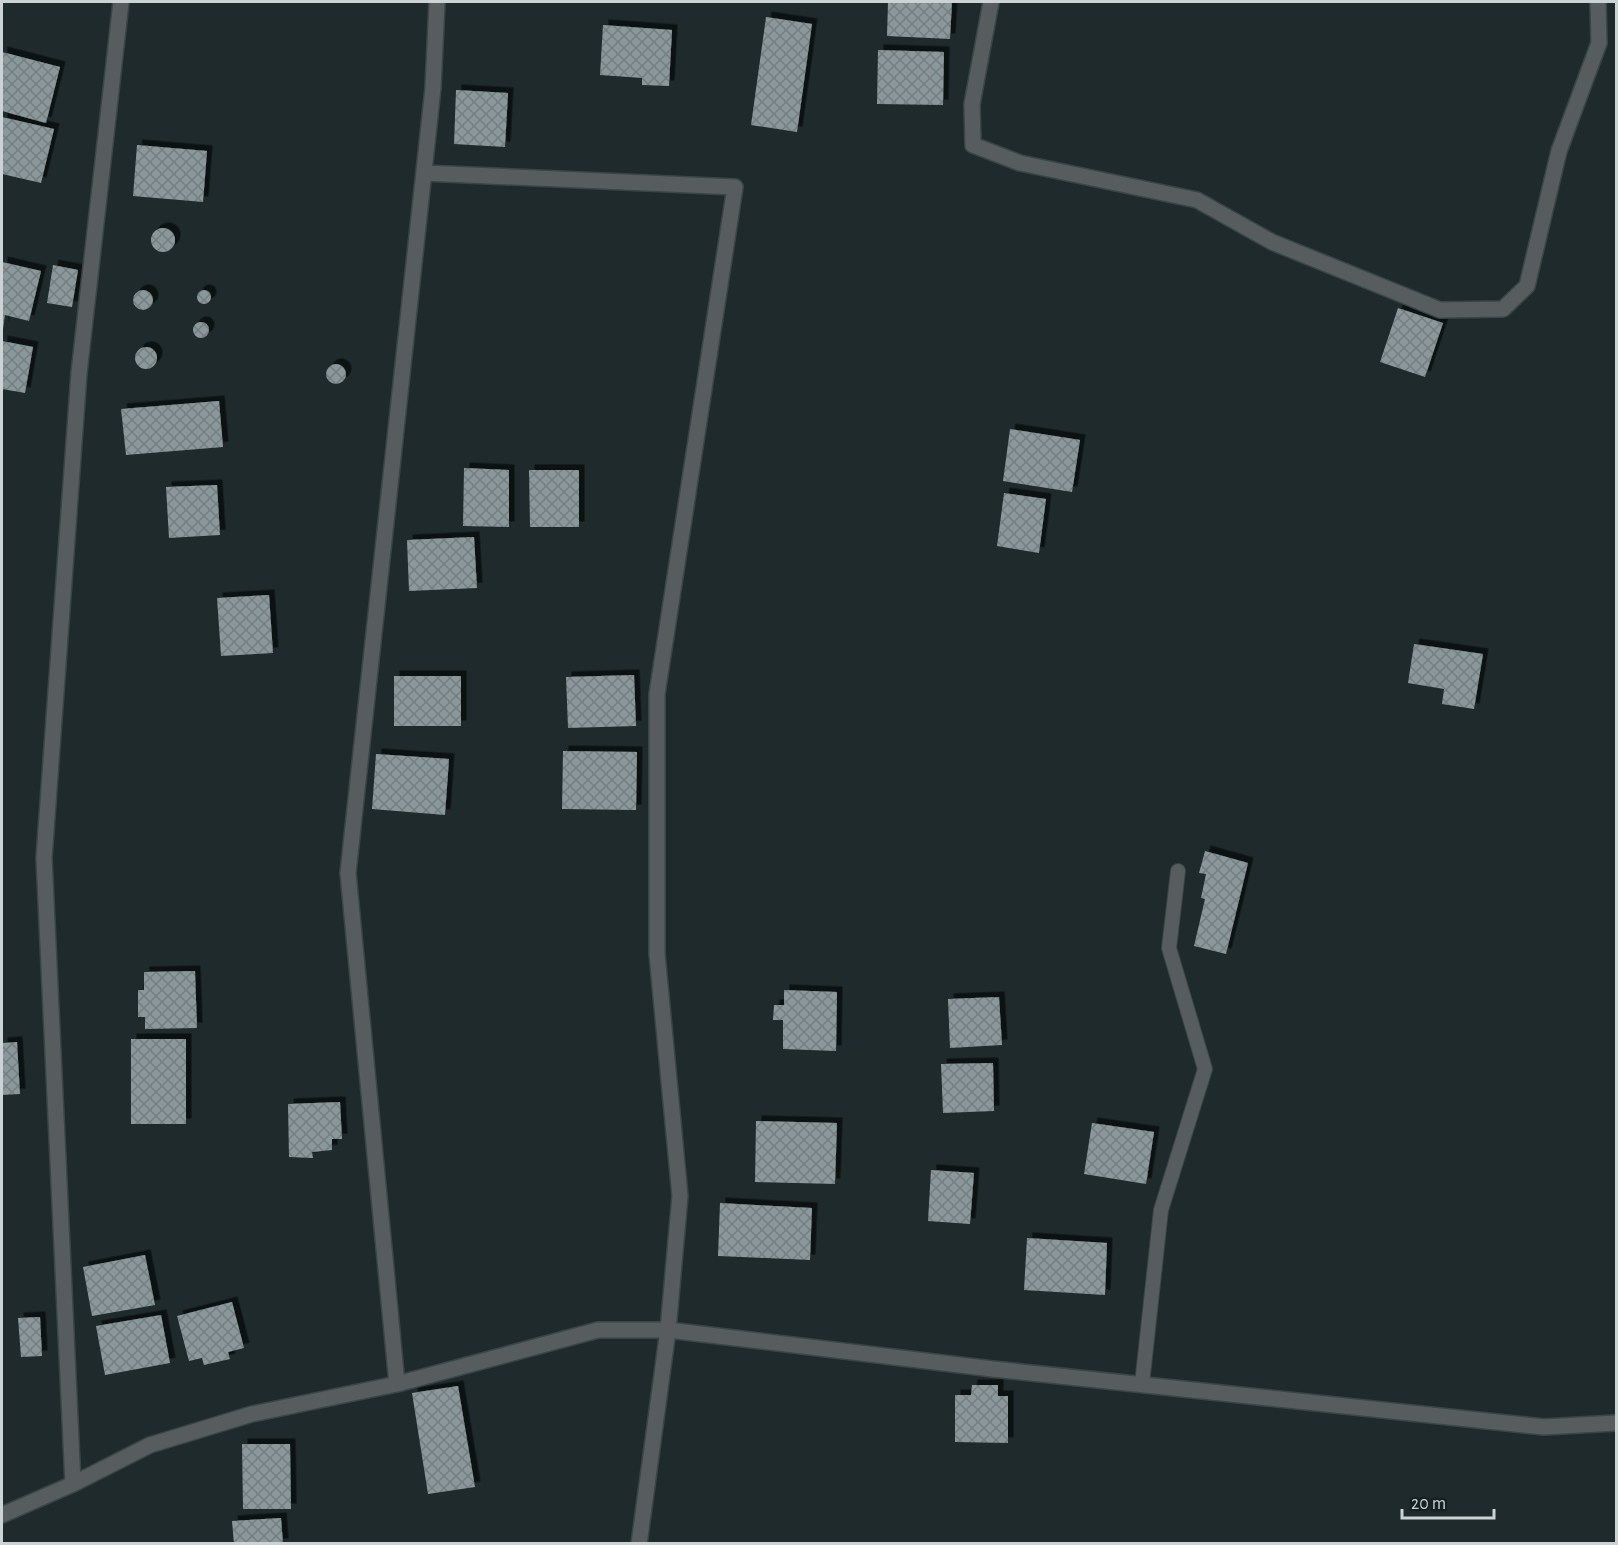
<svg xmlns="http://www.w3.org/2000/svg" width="1618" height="1545" font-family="'Alegreya Sans',sans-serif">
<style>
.building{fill:url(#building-cross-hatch);filter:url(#shadow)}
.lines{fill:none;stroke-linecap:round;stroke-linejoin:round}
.lane-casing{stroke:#3a4547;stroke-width:16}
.street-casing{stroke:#3a4547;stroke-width:18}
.lane{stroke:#575d5e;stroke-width:14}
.street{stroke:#575d5e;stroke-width:15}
</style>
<defs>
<pattern id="building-cross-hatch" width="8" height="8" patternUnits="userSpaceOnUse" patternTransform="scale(1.5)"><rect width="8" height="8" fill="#8b989b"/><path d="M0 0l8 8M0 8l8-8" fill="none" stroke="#747d80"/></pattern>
<filter id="shadow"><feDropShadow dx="5.5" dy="-5.5" stdDeviation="0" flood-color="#0009"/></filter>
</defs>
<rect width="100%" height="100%" fill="#1e2a2c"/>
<path class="building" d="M888,2H952L950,39L887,36Z
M766,17L812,24L797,132L751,125Z
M603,25L672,30L669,86L642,85V78L600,75Z
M878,50L944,52L943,105L877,104Z
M2,52L60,67L46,123L2,111Z
M456,90L508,93L505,147L454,144Z
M2,117L54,129L41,183L2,174Z
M137,145L207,151L203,202L133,196Z
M151 240a12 12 0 1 1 24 0a12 12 0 1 1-24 0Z
M2,262L41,271L29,321L5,315L3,329Z
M53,265L78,270L72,307L47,303Z
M197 297a7 7 0 1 1 14 0a7 7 0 1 1-14 0Z
M133 300a10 10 0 1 1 20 0a10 10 0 1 1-20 0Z
M1398,308L1443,323L1425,377L1380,362Z
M193 330a8 8 0 1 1 16 0a8 8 0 1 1-16 0Z
M2,341L33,347L25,393L2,389Z
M135 358a11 11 0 1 1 22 0a11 11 0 1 1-22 0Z
M326 374a10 10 0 1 1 20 0a10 10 0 1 1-20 0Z
M219,401L223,447L126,455L121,409Z
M1010,429L1080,440L1072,492L1003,481Z
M464,468L509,470V527L463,526Z
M529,470H579V527H530Z
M217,485L220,535L169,538L166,487Z
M1004,493L1046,499L1039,553L997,546Z
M474,537L477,588L409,591L407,540Z
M269,595L273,653L221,656L217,598Z
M1414,644L1483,654L1474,709L1442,704L1444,689L1408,683Z
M634,675L636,726L568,728L566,677Z
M394,676H461V726H394Z
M563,751L637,752L636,810L562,809Z
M376,754L449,759L445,815L372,809Z
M1205,851L1248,863L1226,954L1194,946L1205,899L1201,898L1206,874L1199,873Z
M195,971L197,1028L145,1029V1017H138V990H144V972Z
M784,990L837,992L836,1051L783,1049V1020H773L774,1005H784Z
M999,997L1002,1045L950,1048L948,999Z
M131,1039H186V1124H131Z
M17,1042L20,1094L2,1095V1043Z
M993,1063L994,1111L943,1113L941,1064Z
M340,1102L342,1139H332V1150L312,1152L313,1158L289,1157L288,1104Z
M756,1121L837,1123L835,1184L755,1182Z
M1092,1123L1154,1132L1146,1184L1084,1174Z
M931,1170L974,1173L970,1224L928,1221Z
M720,1203L812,1208L810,1260L718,1256Z
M1027,1238L1107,1243L1105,1295L1024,1290Z
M145,1255L155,1305L92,1316L83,1267Z
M232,1302L244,1348L228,1352L230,1359L204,1365L202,1358L189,1361L177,1316Z
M161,1315L170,1363L105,1375L96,1326Z
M40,1317L42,1356L21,1357L18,1318Z
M972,1385H998V1396H1008V1443L955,1442V1395H971Z
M458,1386L475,1487L428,1494L412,1393Z
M242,1444H290L291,1509H243Z
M281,1518L283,1544H234L232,1521Z"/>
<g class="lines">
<defs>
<path id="lane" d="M1142,1384L1161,1210L1205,1069L1169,948L1178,871"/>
<path id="street" d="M991,2L972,104L973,145L1020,163L1197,200L1272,242L1440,310L1503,309L1527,286L1559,151L1599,43L1598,2
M424,173L735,187L657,694V954L680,1196L668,1330L639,1544
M397,1384L348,873L433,88L437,2
M73,1484L44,858L79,373L121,2
M2,1515L73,1484L150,1445L252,1414L397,1384L598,1330H668L993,1369L1544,1427L1616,1423"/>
</defs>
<use href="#lane" class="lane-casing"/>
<use href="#street" class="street-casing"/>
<use href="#lane" class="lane"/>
<use href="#street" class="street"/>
</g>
<rect width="1618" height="1545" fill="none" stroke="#ccd3d4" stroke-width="6"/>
<path d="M1402 1509v9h92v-9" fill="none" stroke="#ccd3d4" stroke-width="3"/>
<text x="1411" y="1509" font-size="18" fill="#ccd3d4" stroke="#152022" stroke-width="4.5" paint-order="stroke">20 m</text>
</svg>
